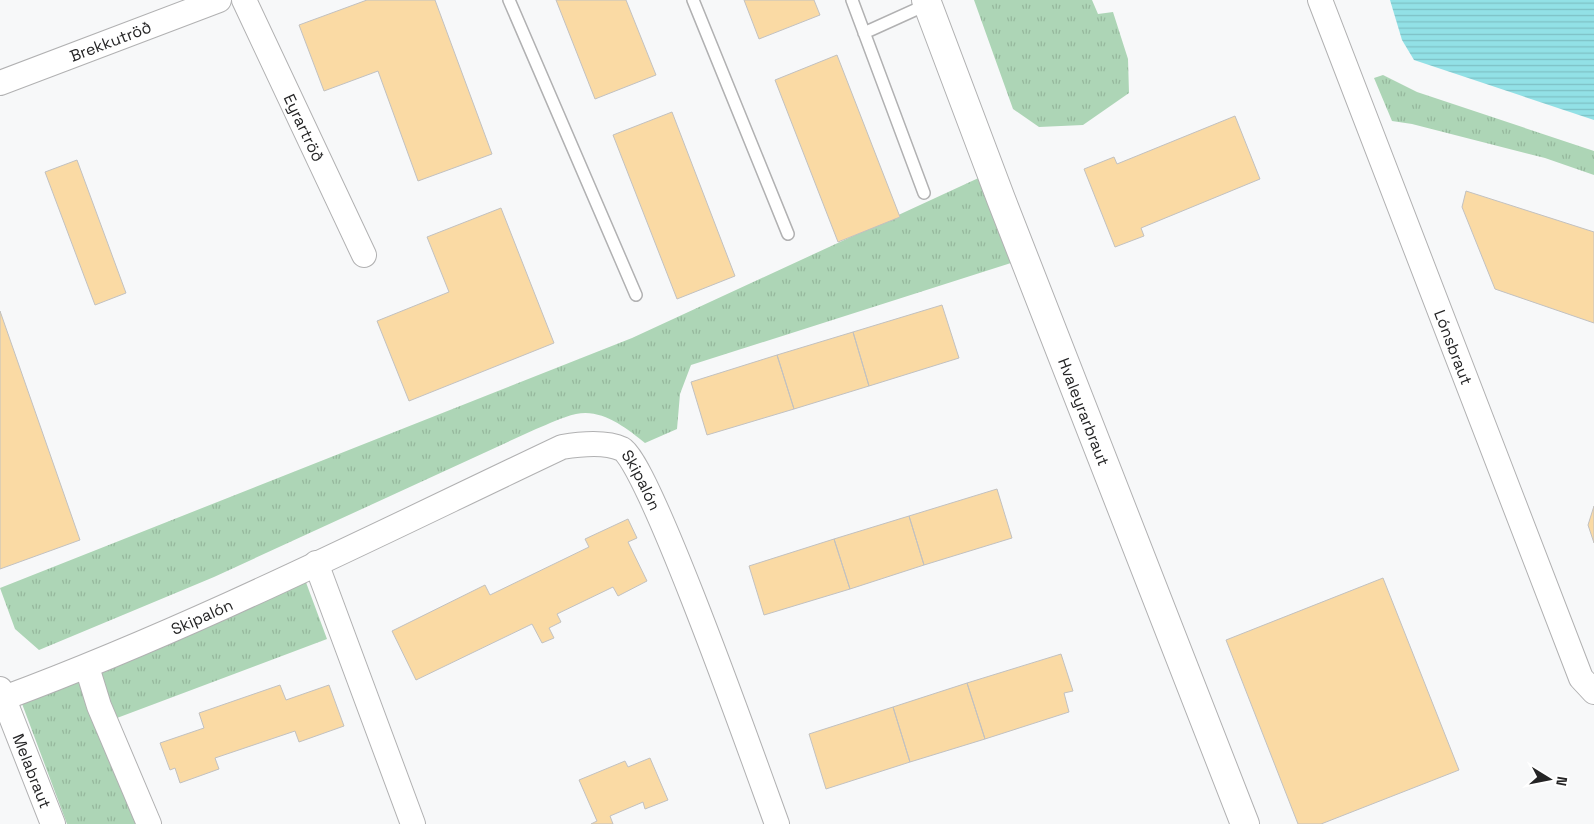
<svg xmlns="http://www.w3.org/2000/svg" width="1594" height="824" font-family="'Space Grotesk',sans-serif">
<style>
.grass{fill:url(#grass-tufts)}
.water{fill:url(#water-rules)}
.building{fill:#fadaa4;stroke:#c2c1c0}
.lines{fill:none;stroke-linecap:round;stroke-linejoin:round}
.lane-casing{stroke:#b1b1b2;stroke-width:14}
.street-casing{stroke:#b1b1b2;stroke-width:26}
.secondary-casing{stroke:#b1b1b2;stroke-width:30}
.lane{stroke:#fff;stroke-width:11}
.street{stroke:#fff;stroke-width:24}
.secondary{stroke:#fff;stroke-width:28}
.labels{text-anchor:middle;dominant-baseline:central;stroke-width:4.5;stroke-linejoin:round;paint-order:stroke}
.street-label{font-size:16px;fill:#242425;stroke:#fff}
</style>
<defs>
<pattern id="grass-tufts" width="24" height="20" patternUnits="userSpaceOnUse" patternTransform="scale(1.25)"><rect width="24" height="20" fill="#add5b6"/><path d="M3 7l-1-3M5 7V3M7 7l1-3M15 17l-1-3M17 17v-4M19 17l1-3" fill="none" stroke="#95b79c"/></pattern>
<pattern id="water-rules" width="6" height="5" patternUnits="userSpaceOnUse" patternTransform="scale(1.25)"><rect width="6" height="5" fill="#92e1e6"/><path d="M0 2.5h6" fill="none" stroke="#7ec1c5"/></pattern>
</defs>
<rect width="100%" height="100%" fill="#f7f8f9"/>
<path class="grass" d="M974,0H1092L1098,14L1113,12L1128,59L1129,93L1083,125L1039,127L1013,109Z
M1383,75L1417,92L1594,151V175L1545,158L1412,124L1392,121L1374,78Z
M998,169L1027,258L691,365L680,394L677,429L645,443C627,428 601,408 576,414C562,417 549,424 536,429L214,577L39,650L15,629L0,588L632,338Z
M304,577L327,639L101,724L138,824H67L15,685Z"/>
<path class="water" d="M1390,0H1594V120L1414,60L1402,40Z"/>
<path class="building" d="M367,0H435L492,154L418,181L378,71L324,91L299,25Z
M556,0H626L656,75L595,99Z
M744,0H814L820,15L759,39Z
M837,55L900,217L838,242L775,80Z
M672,112L735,276L677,299L613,135Z
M1235,116L1260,179L1141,228L1144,236L1115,247L1084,169L1114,157L1117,164Z
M77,160L126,293L95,305L45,172Z
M1466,191L1594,232V323L1495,289L1462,207Z
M501,208L554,343L409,401L377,321L449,292L427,237Z
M942,305L959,358L869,386L853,332Z
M0,311L80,540L0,569Z
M853,332L869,386L794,409L777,355Z
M777,355L794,409L707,435L691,382Z
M997,489L1012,538L924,565L909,516Z
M1594,506V543L1588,525Z
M909,516L924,565L850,589L834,539Z
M628,519L637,538L628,542L647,581L618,596L613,587L557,614L561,622L549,628L554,638L542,643L532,624L416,680L392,631L485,585L490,595L589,547L585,539Z
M834,539L850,589L764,615L749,566Z
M1383,578L1459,770L1321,824H1298L1226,640Z
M1061,654L1073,691L1064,693L1069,712L985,739L967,683Z
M967,683L985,739L910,762L893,707Z
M280,685L286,700L329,685L344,726L299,742L295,731L215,758L219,769L180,783L175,768L170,770L160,743L204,728L199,713Z
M893,707L910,762L826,789L809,734Z
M650,758L668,800L645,809L643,802L610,816L613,824H591L597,821L579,780L625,761L628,767Z"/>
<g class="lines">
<defs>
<path id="lane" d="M509,0L636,295
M693,0L788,234
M852,0L924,193
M864,33L928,4"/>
<g id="street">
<path id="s1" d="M244,0L364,255"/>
<path id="s2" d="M1320,0L1581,678L1594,692"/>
<path id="s3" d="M0,83L219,0"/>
<path d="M316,563L413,824"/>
<path d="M87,667L99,706L149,824"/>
<path id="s4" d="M0,689L53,824"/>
<path id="s5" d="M4,698C195,627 378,534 562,447C580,444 605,441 622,449C649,463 759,775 777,824"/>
</g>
<g id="secondary">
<path id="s6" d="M926,0L1001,199L1245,824"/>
</g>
</defs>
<use href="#lane" class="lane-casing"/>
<use href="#street" class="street-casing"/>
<use href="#secondary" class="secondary-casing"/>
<use href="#lane" class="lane"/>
<use href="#street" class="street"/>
<use href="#secondary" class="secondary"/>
</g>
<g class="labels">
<g class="street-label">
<text stroke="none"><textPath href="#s3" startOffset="118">Brekkutröð</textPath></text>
<text stroke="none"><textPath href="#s1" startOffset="141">Eyrartröð</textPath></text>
<text stroke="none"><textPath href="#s2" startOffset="372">Lónsbraut</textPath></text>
<text stroke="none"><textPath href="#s6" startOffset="441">Hvaleyrarbraut</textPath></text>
<text stroke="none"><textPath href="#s5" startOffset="710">Skipalón</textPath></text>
<text stroke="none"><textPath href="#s5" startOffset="214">Skipalón</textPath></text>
<text stroke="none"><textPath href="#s4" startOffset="88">Melabraut</textPath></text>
</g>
</g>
<g transform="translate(1549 779) rotate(100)" stroke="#ffffff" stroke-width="4" paint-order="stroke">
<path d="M0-4L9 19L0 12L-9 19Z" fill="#242425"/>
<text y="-8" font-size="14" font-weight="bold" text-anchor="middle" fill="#242425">N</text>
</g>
</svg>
